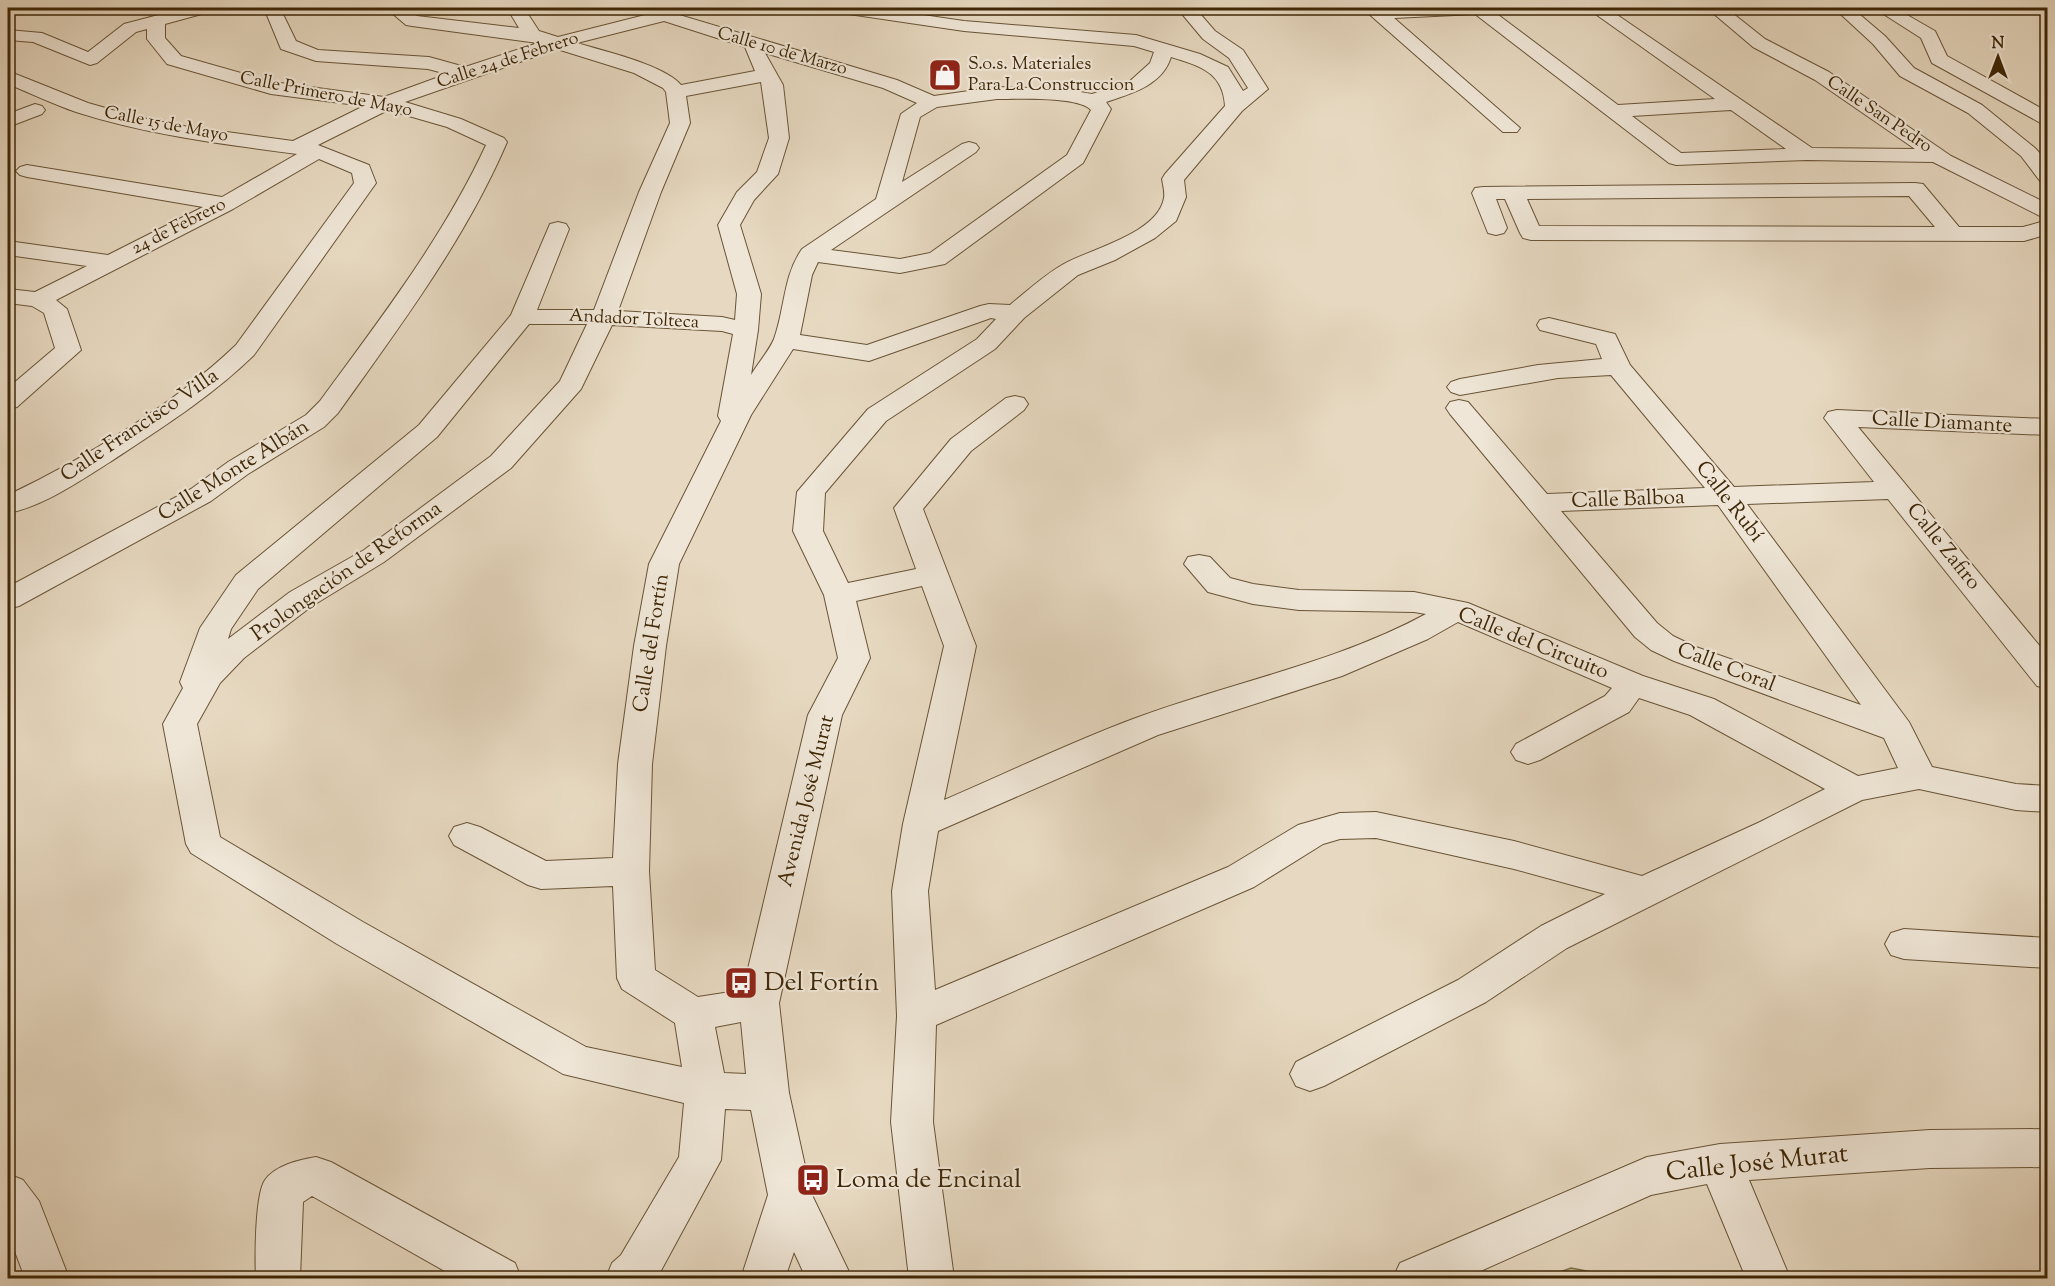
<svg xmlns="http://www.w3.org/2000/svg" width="2055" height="1286" font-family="'Sorts Mill Goudy',serif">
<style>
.green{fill:#bdbd8d;stroke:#7e724a;stroke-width:1.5}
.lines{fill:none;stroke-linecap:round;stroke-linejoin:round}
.minor-casing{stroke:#695436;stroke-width:2}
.minor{fill:#efe6d7;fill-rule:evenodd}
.labels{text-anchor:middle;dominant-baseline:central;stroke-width:4.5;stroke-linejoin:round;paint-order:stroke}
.far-street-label{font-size:18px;fill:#3f2707;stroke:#efe6d7}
.far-poi-label{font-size:18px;fill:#3f2707;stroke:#efe6d7;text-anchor:start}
.street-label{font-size:21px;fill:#3f2707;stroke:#efe6d7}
.near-poi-label{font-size:26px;fill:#3f2707;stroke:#efe6d7;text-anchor:start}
.near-street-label{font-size:26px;fill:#3f2707;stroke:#efe6d7}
</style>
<rect width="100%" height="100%" fill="#e7d9c1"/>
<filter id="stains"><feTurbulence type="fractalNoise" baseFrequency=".00333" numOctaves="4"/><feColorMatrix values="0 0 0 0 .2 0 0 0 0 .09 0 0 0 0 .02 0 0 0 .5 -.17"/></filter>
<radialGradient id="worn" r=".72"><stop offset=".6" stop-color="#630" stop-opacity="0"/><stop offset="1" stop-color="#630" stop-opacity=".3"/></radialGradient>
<path class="green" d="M1571,1268L1623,1278H1543Z"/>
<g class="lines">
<defs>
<path id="minor" d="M185,8H212L209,12L165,24V38L181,56L273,82L384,97L447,74L428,69L316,61L281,49L264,8H280L296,41L318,50L429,57L465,67L538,43L412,26L406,25L386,8H405L417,16L519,28L507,8H524L539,31L558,37L645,15L634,12L632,8H656L897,80L934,96L997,87L1063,89L1092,94L1130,81L1150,63L1154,52L1134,46L964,31L842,13L836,12L834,8H875L964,21L1136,35L1200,54L1228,67L1243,91L1248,88L1229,58L1203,39L1177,8H1195L1215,31L1243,50L1268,89L1242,111L1184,180L1186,197L1176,221L1155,238L1115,260L1078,275L1024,318L995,349L886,421L825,493L823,531L848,583L916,569L894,508L951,439L1006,398L1015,396L1024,398L1028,404L1024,410L971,451L923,509L976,646L944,800C1007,773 1069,743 1133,719C1231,682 1334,664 1426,614L1414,612L1299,610L1253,604L1208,592L1184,564L1188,557L1199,555L1210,557L1230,578L1253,584L1299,590L1414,592L1468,603L1643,676L1714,699L1858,776L1898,768L1884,738L1674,661L1651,650L1635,637L1450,414L1446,408L1450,402L1459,400L1468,402L1547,494L1705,488L1611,375L1558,378L1460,395L1451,392L1447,387L1451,382L1460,379L1538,365L1602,359L1596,344L1540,330L1537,325L1540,320L1549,318L1615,334L1630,365L1734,487L1874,482L1824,418L1828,412L1837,410L2048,419V435L1858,427L2048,656V689L2037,686L1888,499L1747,504L1909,722L1932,767L2016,784L2048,786V812L2016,810L1919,789L1862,800L1567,948L1486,1002L1324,1086L1310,1091L1296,1086L1290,1074L1296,1062L1458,980L1541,926L1605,894L1514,869L1376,838L1340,839L1323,844L1254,887L936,1025L933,1122L954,1278H909L891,1122L897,1016L892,891L903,824L944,646L922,586L856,601L870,658L842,715L779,1003L789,1093L811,1193L852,1278H806L794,1252L785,1278H741L768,1195L751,1110L725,1109L721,1160L657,1278H606L612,1263L621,1255L679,1157L684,1103L563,1074L337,944L191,853L186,844L163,724L183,688L180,682L200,628L236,575L419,425L511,315L550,224L558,222L566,224L569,229L537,310H594L639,192L670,123L666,92L663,88L634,73L557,49L405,102L461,119L504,138L507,142C465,240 400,326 338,413L324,427L248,474L211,501L19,606L8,609V587L191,489L228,462L306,415L320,401C380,319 443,238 486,145L447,127L388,110L318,145L369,165L376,183L254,355C211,397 160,429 110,462C80,481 42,507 8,513V495C86,458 173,405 236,345L354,183L352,173L319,159L233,209L56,300L67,309L81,350L17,407L8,409V388L55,348L44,313L32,306L8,303V289L35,292L87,266L8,255V241L108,255L203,207L27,177L20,175L16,171L20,167L27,165L222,197L297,154C222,144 148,135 76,112C53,104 30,93 8,84V71L88,103L137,117L183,126L293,141L364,106L271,94L167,64L147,39V29L136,32L97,63L90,65L33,42L8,40V30L42,33L88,52L124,24ZM664,21L745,47L755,71L681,85C665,65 603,51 577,43ZM765,53L883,88L917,103L901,114L876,199L802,249C783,276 785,309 774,339C769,351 758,363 751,375L758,330L761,294L740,225L754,200L778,174L789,138L783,85ZM1171,57C1200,66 1223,72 1225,106L1165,174L1162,179C1163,185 1165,192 1164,198C1158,234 1089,249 1062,265C1043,276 1026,292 1010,305L989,304L980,306L867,345L800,335L812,275L818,262L900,273L945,264L1083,163L1111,109L1106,102C1130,94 1162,86 1171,57ZM761,82L769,138L757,172L737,192L718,225L737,294L735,320L722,317L618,311L661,192L690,123L686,96ZM997,99C1017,99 1079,96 1091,110L1067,155L930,253L900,259L831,250L976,152L979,148L976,144L969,142L962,144L902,182L920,117L937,107ZM991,318L996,319L977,339L868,409L797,492L793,531L824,595L838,658L808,715L743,990L698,997L655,970L649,871L652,764L666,646L679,564L751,415L793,349L869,361ZM529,324H587L560,381L491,456L364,550L290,592L228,639L231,629L258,589L437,437ZM612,325L722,331L733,334L718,416L721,421L649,564L634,646L618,764L613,858L546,861L480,827L467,823L454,827L449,836L454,845L528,885L541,889L613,886L617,978L622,989L675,1023L682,1067L586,1047L363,922L220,837L197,724L220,683L244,658L312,606L384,562L511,468L581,389ZM1718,505L1861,705L1696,647L1673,636L1657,623L1561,511ZM1458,622L1612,688L1605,696L1516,744L1511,752L1516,760L1528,764L1540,760L1629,712L1639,698L1690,715L1825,789L1760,822L1642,876L1514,841L1376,812L1340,813L1298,825L1228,867L935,990L928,891L938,831L1158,735L1342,676L1428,639ZM741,1022L746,1074L724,1073L715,1027Z
M1398,8H1489L1618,105L1715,99L1587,8H1607L1812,148L1915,149L1815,80L1753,47L1707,8H1726L1765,39L1829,72L1951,156L2048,204V220L1933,162L1807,160L1676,165L1669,163L1475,14L1394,18L1520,128L1517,132H1503L1369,14L1372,10ZM1731,110L1786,149L1681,153L1632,116Z
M1834,8H1852L1885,36L1914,68L1982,105L2035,148L2048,162V182L2040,181L2021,156L1968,113L1900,76L1873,44Z
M1874,8H1895L1935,31L1947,56L2048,112V127L1932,63L1921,38Z
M2029,8H2048V17L2032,12Z
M35,104L42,106L45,110L42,114L8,127V114Z
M1915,183L1923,184L1959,227H2023L2048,220V234L2024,241L1531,240L1523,238L1520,233L1505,199H1496L1507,228L1504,233L1496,235L1488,233L1472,193L1475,188L1483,187ZM1909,196L1935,227L1539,226L1527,199Z
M1904,929L2048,938V968L1904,959L1891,955L1885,944L1891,933Z
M2048,1129V1167L1930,1168L1749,1180L1790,1278H1746L1707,1184L1651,1195L1465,1278H1393L1400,1263L1647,1157L1720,1144L1930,1130Z
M316,1157L331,1162L515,1263L521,1278H457L312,1196L303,1202L300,1278H256C255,1258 255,1194 265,1180C276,1165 299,1160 316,1157Z
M8,1174L23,1180L39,1201L69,1278H25L8,1233Z"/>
</defs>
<use href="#minor" class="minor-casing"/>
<use href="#minor" class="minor"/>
</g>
<defs>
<symbol id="shop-square" viewBox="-11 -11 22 22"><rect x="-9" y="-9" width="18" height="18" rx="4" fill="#8f2418" stroke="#efe6d7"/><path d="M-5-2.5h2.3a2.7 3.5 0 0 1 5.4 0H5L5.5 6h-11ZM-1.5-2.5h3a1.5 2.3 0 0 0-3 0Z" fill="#fff"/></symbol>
<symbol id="bus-square" viewBox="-11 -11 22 22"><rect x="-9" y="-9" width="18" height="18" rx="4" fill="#8f2418" stroke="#efe6d7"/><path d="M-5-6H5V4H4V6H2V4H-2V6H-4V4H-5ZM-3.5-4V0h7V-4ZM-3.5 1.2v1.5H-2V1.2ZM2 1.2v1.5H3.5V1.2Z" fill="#fff"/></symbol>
</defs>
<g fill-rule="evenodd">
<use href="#shop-square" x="926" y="56" width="38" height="38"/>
<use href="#bus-square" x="722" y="964" width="38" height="38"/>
<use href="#bus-square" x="794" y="1161" width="38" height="38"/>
</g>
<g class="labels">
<g class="far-street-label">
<text transform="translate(782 52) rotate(16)">Calle 10 de Marzo</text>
<text transform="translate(508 61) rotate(-18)">Calle 24 de Febrero</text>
<text transform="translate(326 95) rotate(11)">Calle Primero de Mayo</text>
<text transform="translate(1879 115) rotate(34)">Calle San Pedro</text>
<text transform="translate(166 125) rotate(11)">Calle 15 de Mayo</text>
<text transform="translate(179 227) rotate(-27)">24 de Febrero</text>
<text transform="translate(634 320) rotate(3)">Andador Tolteca</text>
</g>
<g class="far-poi-label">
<text x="968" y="65">S.o.s. Materiales<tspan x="968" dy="21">Para La Construccion</tspan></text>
</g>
<g class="street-label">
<text transform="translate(1942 423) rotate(3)">Calle Diamante</text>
<text transform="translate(140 426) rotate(-34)">Calle Francisco Villa</text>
<text transform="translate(234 471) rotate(-32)">Calle Monte Albán</text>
<text transform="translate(1628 500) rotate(-2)">Calle Balboa</text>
<text transform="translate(1729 502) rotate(52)">Calle Rubí</text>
<text transform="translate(1943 547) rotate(51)">Calle Zafiro</text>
<text transform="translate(347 572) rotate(-35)">Prolongación de Reforma</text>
<text transform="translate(652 643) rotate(-81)">Calle del Fortín</text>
<text transform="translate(1533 644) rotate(22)">Calle del Circuito</text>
<text transform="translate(1726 668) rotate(21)">Calle Coral</text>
<text transform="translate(807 801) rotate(-76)">Avenida José Murat</text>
</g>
<g class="near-poi-label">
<text x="764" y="983">Del Fortín</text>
<text x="836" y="1180">Loma de Encinal</text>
</g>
<g class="near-street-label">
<text transform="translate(1757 1164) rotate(-6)">Calle José Murat</text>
</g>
</g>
<rect width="2055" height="1286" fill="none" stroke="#e7d9c1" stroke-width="30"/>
<rect x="9" y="9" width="2037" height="1268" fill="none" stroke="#3f2707" stroke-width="3"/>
<rect x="15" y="15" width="2025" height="1256" fill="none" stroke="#3f2707" stroke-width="1.5"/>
<g transform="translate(1998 57)" stroke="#efe6d7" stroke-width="4.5" paint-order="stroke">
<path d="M0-4.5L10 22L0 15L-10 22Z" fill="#3f2707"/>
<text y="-9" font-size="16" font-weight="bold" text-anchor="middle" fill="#3f2707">N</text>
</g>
<rect width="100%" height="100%" filter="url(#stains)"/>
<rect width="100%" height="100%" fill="url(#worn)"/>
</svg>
